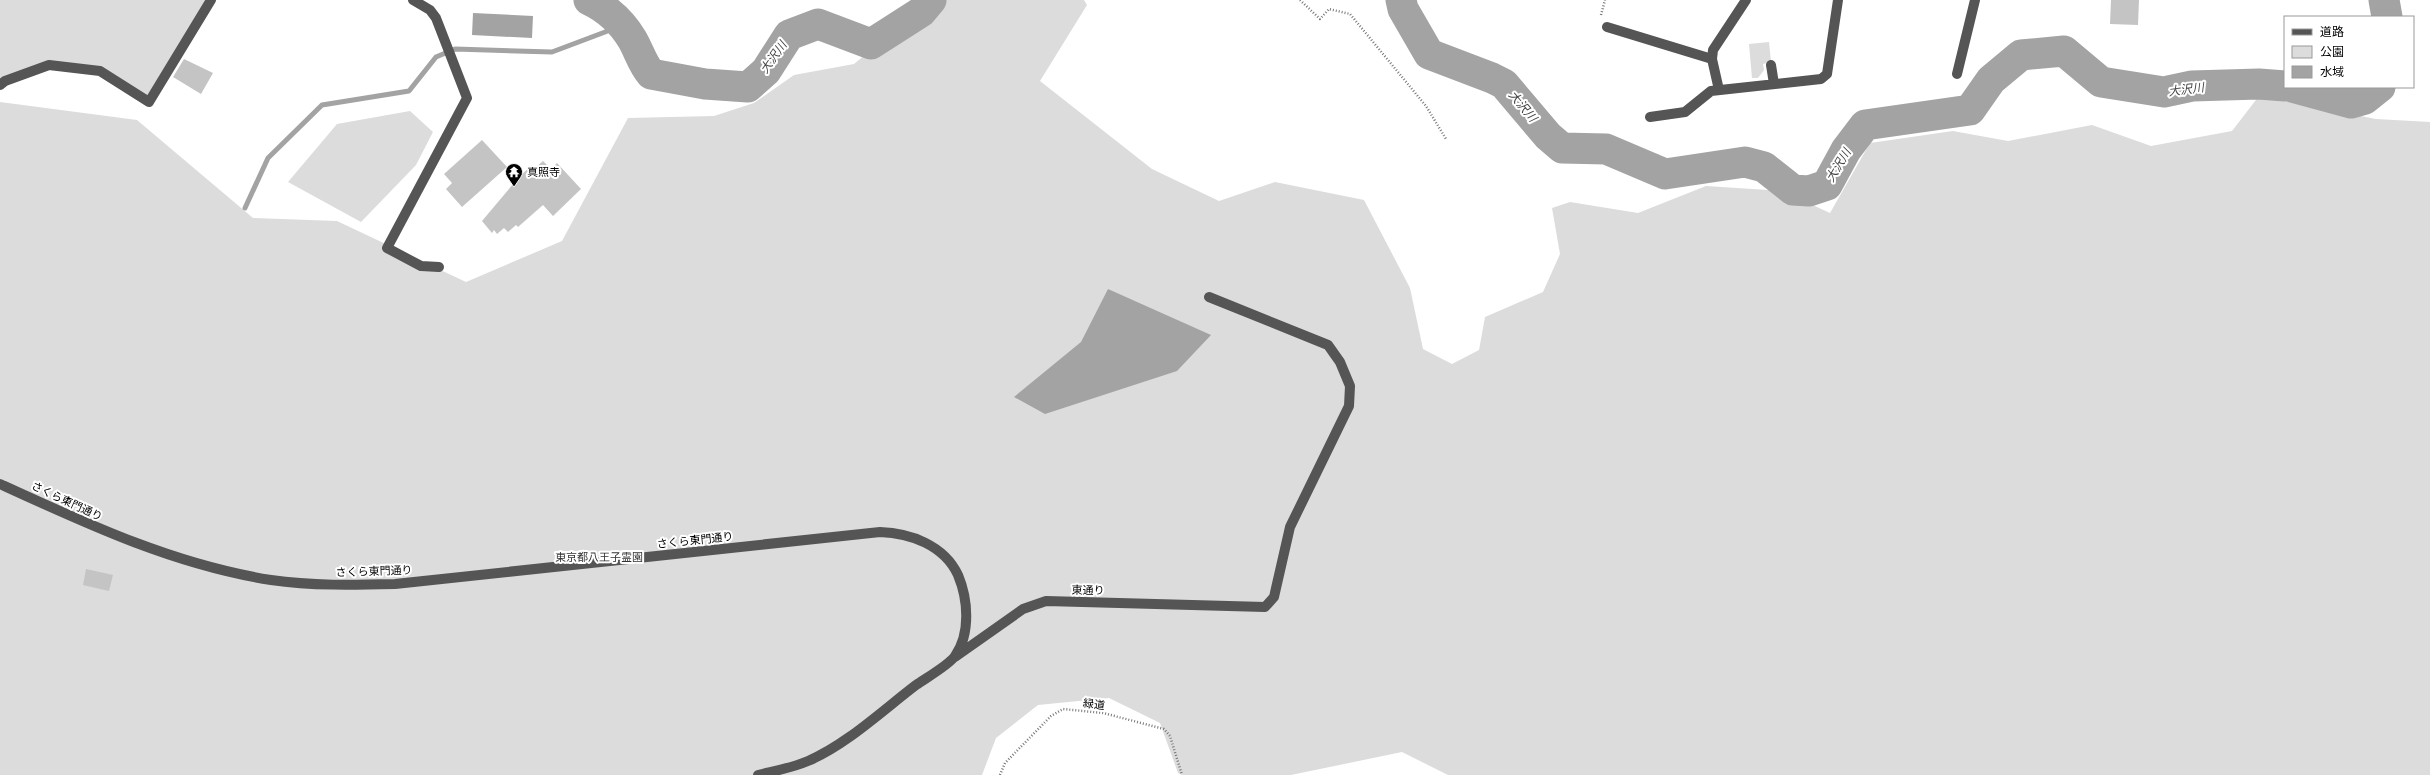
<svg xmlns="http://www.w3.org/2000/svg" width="2430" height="775" font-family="Ubuntu,'Noto Sans JP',sans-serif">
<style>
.green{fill:#dcdcdc}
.water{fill:#a3a3a3}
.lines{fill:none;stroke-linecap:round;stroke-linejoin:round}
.stream{stroke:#a3a3a3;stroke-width:5}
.river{stroke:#a3a3a3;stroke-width:31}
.building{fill:#c4c4c4}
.path{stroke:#777;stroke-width:2.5;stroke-dasharray:1 2;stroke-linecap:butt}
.minor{stroke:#555;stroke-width:10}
.labels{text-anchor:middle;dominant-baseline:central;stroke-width:4;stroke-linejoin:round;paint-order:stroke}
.poi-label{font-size:11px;fill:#000;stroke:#fff;text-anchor:start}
.street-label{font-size:11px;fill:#000;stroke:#fff}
.park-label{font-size:11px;fill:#333;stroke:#fff}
.water-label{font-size:12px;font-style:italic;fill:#444;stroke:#fff}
</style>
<rect width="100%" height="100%" fill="#fff"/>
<path class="green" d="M0,0H211L149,102L100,71L49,65L0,85Z
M931,0H1084L1087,5L1040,81L1152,169L1219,201L1275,182L1364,200L1410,288L1423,349L1452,364L1479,350L1485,317L1543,292L1560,254L1552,208L1570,202L1638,213L1706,186L1782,191L1830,213L1870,143L1953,131L2008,141L2092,125L2151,146L2232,131L2259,96L2376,119L2430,122V775H1448L1402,752L1291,775H1182L1178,773L1160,723L1109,698L1038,705L996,738L982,775H0V102L137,120L253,218L337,221L466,282L562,241L628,118L714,116L754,103L794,75L854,64Z
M1769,42L1771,62L1763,64L1764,70L1758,78H1752L1749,44Z
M410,111L433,132L416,165L361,222L288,182L337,124Z"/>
<path class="water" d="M473,13L533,16L532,38L472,35Z
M1108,289L1211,335L1177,371L1045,414L1014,397L1081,342Z"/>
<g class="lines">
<path class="stream" d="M245,208L268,158L322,105L409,91L436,57L455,49L552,52L621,26"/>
<path class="river" d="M589,0C606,8 621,21 632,39C639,51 642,63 651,74L705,84L748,87L766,71L789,35L818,24L871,44L921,12L931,0
M1401,0L1403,9L1429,54L1492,78L1504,84L1548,136L1562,148L1606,149L1665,174L1745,162L1764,167L1793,190L1809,191L1827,185L1846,150L1865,125L1970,110L1991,80L2021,55L2064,51L2101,82L2164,92L2192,86L2259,84L2285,86
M2384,0L2387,17
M2292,87L2351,103L2365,99L2380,87"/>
</g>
<path class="building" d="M2111,0H2139L2138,25L2110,24Z
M184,59L213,73L201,94L173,77Z
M482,140L507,167L462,207L446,189L452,183L444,174Z
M543,161L551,169L557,163L581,189L553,216L543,205L518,227L516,225L508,232L504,228L497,234L494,230L492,233L482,221L519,177L532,165L535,168Z
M86,569L113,575L109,591L83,585Z"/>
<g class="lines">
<path class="path" d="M1300,0L1320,19L1329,9L1350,14L1426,106L1446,139
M1601,15L1605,0
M1000,775L1005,763L1051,716L1063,709L1103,713L1164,729L1170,736L1182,775"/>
<path class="minor" d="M413,0L430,10L436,18L467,98L387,248L421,266L439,267
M1607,27L1712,59
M1771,65L1774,84
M1957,74L1975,0
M0,85L5,81L49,65L100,71L149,102L211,0
M1719,90L1712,59L1713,50L1746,0
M1650,117L1685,112L1711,91L1821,79L1827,74L1838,0
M0,484C87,524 175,565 271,580C312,586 354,585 395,584L880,532C910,533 944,545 958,575C968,599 971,633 955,656C949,665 926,678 916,685C883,710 846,745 808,761C792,768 774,771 758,775
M955,657L1023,609L1046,601L1265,607L1274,597L1290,527L1349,406L1350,386L1340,362L1328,345L1209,297"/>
</g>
<defs>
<symbol id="temple-pin" viewBox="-11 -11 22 30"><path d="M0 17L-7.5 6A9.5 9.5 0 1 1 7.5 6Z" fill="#000" stroke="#fff"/><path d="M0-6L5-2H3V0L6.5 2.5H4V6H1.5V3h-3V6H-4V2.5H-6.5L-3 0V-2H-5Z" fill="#fff"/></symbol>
</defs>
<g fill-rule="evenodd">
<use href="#temple-pin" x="504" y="162" width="20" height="27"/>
</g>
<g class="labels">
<g class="poi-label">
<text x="527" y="172">真照寺</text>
</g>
<g class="street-label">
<text transform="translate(67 501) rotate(25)">さくら東門通り</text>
<text transform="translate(695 540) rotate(-6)">さくら東門通り</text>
<text transform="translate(374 571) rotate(-2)">さくら東門通り</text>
<text transform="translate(1088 590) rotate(1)">東通り</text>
<text transform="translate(1094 704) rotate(8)">緑道</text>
</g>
<g class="park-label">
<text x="599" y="557">東京都八王子霊園</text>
</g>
<g class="water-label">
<text transform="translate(773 57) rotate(-55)">大沢川</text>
<text transform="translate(2186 89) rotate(-7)">大沢川</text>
<text transform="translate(1523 106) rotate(50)">大沢川</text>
<text transform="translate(1838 165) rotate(-59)">大沢川</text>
</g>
</g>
<rect x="2284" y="16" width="130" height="72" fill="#ffffff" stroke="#999999"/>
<rect x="2292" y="29" width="20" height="6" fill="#555555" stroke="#999999"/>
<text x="2320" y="36" font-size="12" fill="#000000">道路</text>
<rect x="2292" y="46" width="20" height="12" fill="#dcdcdc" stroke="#999999"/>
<text x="2320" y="56" font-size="12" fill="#000000">公園</text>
<rect x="2292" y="66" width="20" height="12" fill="#a3a3a3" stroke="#999999"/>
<text x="2320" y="76" font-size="12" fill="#000000">水域</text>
</svg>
